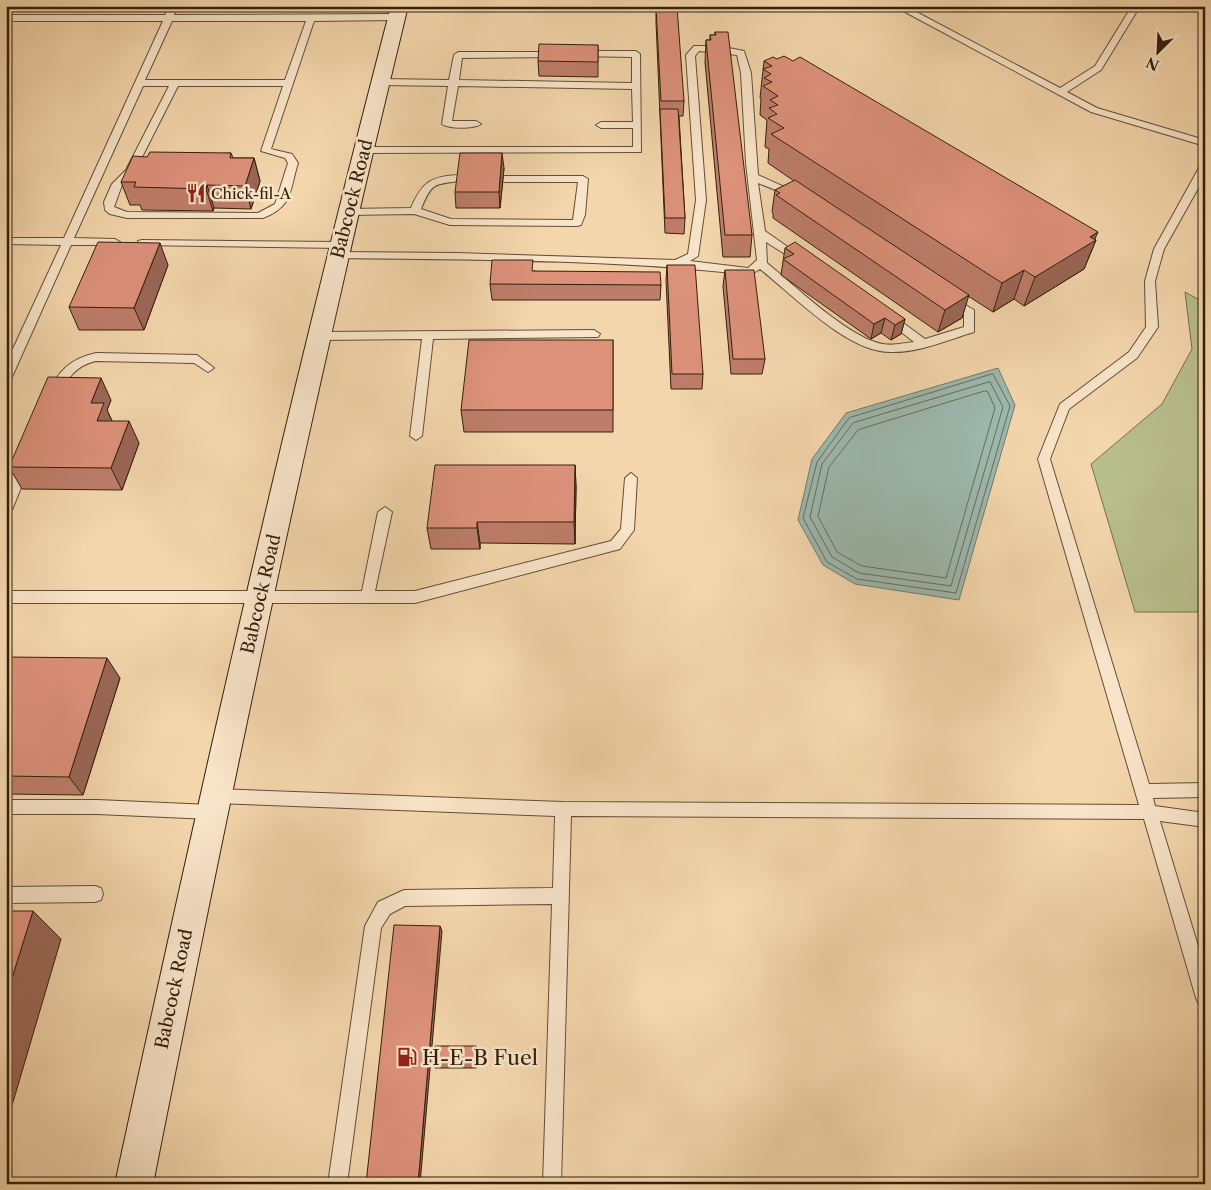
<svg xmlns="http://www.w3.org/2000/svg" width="1211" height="1190" font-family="'Libre Caslon Text',serif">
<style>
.green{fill:#b8be8c;stroke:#766f4c}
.water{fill:#9cb8ae;stroke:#727b6d}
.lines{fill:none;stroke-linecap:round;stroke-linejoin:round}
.shore{stroke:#686c5c;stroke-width:1}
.service-casing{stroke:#634e33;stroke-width:2}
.secondary-casing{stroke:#33200b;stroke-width:2}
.service{fill:#f8e4c9;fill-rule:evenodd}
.secondary{fill:#f8e4c9;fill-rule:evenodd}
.wall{fill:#be7d6a;stroke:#33200b}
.shaded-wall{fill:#9b6656;stroke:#33200b}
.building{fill:#dd917b;stroke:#33200b}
.labels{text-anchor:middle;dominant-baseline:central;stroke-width:5;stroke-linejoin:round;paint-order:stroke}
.far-poi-label{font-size:15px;fill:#33200b;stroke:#f8e4c9;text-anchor:start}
.street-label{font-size:18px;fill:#33200b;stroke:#f8e4c9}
.near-poi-label{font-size:21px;fill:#33200b;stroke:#f8e4c9;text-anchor:start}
</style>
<rect width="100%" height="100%" fill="#f4d6ac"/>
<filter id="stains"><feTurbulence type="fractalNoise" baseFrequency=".004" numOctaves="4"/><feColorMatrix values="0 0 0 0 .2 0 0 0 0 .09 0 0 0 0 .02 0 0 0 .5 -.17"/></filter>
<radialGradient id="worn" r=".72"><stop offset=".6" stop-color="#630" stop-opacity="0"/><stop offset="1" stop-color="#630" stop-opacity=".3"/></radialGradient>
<path class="green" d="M1185,292L1205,303V612H1135L1091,464L1162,404L1192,349Z"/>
<path class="water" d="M998,368L1015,405L959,600L855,584L823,565L798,520L812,459L846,413Z"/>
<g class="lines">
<path class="shore" d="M993,374L1010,406L956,593L857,579L827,562L803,518L817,462L849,418Z
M990,382L1003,407L951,586L859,573L832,557L810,517L822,464L853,423Z
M985,391L988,392L995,408L946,578L862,566L837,552L818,516L829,467L858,430Z"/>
<defs>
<path id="service" d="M170,6H178L174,15L397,14L401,17L397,20L314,21L271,149L292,154L298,163C289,192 293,206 263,218H127L110,214L105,210L104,202L112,184L126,170L169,86H143L74,238L115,239L120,242L115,245H71L12,377L6,381V364L61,245L6,244V238H64L163,21H6V15H165ZM172,21H306L285,80H145ZM178,86H283L261,151L285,158L288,163L275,204L258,213L127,212L114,207L122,185L135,171Z
M894,6H905L1060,88L1095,66L1132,6H1140L1101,70L1067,92L1097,108L1205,140V146L1091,112Z
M694,46H719L744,51L751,73L758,175L802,195L797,198L793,197L758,183L765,231L805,259L800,262L796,261L766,242L767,263C794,285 850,339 883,344C893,346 904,343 914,342L883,318V312L887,311L925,339L964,327V315L944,300L950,296L974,310V332C947,340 919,353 890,352C847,352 793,295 760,269L750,275C613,259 475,260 337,258L332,255L337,252L456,253L675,260L688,254L696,200L686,55ZM699,51L737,55L741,73L746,163L757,260L748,268L690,261L698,256L706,200L695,56Z
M580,51H636L640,54L641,152L364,153L359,150L364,147H633V128H601L596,125L601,122H633L632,89L458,86L452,121H476L481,124C474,129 449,129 442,124L448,86L381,85L376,82L381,79L449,80L454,55L458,52H556L560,55L559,57L462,58L459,80L632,83V57L577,56V52Z
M1205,163V176L1164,249L1155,281L1158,327L1137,358L1069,409L1050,459L1149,784L1205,783V797L1153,798L1155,806L1205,813V827L1160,821L1205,969V1007L1199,1004L1196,998L1144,819L571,816L561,1184H543L552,904L405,906L390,914L381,928L347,1184H328L365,926L378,902L404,890L553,888L555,816L215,803L210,801L207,796L210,791L215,789L563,802L1139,805L1038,459L1060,404L1129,352L1146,327L1145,281L1154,249L1200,166Z
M459,175L464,178L463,180C435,186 433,179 421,209L451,219L573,220L578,182H504L499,179L504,176H583L588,179L585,215L581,225L577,226L450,225L414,214L348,215L343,212L348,209L411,208C422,182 431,176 459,175Z
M142,240L340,242L345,245L340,248L138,245V241Z
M594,330L600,334L598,337L433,339L422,436L416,440L410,436L422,339L320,340L314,336L320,332Z
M96,353L197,355L214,368L208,372L194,363L96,361C74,366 67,380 57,398H49L47,395C58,371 70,359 96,353Z
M24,460L30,465L12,510L6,515C6,502 9,465 24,460Z
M631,473L637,478L634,530L620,549L415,603H6V591H362L378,512L385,507L392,512L375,591H415L611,541L621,529L625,478Z
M6,800H97L211,805L217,807L219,812L217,817L211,819L97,814H6Z
M95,886L101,888L103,894L101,900L95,902L6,903V887Z"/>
<path id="secondary" d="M391,6H408C313,397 231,790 153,1184H115C200,790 289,396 391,6Z"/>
</defs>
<use href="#service" class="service-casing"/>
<use href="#secondary" class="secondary-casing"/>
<use href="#service" class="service"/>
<use href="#secondary" class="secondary"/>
</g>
<path class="wall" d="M656,7L684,101L683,116H679L685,218L684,234L665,233L656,22Z
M715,32L752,235L750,257H723L705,62L706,40H710V35H715Z
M598,45V77L539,76L538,61Z
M764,61L1096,240L1084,269L1024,306L1014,299L993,312L968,296L962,318L938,332L773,218V213L772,212L775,190L794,181L768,163L769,149L765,147L767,120L760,115L761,98H760Z
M231,153L233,158H254L260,181L251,209L214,208L213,211L142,210L140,205H130L121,182L147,157Z
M504,168L500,208H456L455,192Z
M785,248L905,319L901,334L891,340L881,333L871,339L781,275Z
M168,265L144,330H79L69,307Z
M667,265L703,374L702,389H671L666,280Z
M725,270L765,359L762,374H731L723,286Z
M534,271L661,285L660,300H492L490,284Z
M613,340V432H464L461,410Z
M111,400L107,410L112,421L139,443L122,490L22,489L9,467Z
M575,465L576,487L575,544L480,543V549H431L427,528Z
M6,657L120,678L83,795L6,794Z
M478,1051L476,1068H435L433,1063Z"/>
<path class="shaded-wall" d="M533,6H569L533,12Z
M502,153L504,168L500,208L499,192Z
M254,158L260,181L251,209L245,186Z
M207,185L214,208L213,211L206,189Z
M1098,232L1094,241L1096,240L1084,269L1024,306L1035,277Z
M160,243L168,265L144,330L134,308Z
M1024,270L1014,299L993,312L1002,283Z
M969,295L962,318L938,332L945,310Z
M885,318L881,333L871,339L874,324Z
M905,319L901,334L891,340L895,325Z
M101,378L111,400L107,410L114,425L97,421L91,403Z
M129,421L139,443L122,490L111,468Z
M575,465L576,487L575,544L574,522Z
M477,522L480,543V549L477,528Z
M107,658L120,678L83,795L69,777Z
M33,911L61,939L6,1126V997Z
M440,926L442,931L420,1184H418Z
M476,1046L478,1051L476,1068L475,1063Z"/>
<path class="building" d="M656,7H677L684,101H661Z
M715,32H728L752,235H725L706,40H711L710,35H716Z
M539,44L598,45V62L538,61Z
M784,56L793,61L800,57L1098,232L1090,237L1096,240L1035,277L1024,270L1002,283L771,134L784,128L768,118L777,114L769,108L778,105L770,100L778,96L763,86L772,82L764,78L771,74L763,69L772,66L764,61L773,57L777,59Z
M660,109H678L685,218H665Z
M150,152L231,153L230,158H254L245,186L207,185L206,189L134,187L136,182H121L133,156L147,157Z
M460,153H502L499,192H455Z
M795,180L969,295L945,310L776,195L780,193L775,190Z
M98,242L160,243L134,308L69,307Z
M795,242L905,319L895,325L885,318L874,324L783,259L794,254L785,248Z
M492,260H533L532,271L660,272L661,285L490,284Z
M667,265H695L703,374H672Z
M725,270H754L765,359H733Z
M469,340H613V410H461Z
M48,377L101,378L91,403H104L97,421H129L111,468L9,467Z
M435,465H575L574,522H477V528H427Z
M6,657L107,658L69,777L6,776Z
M6,911H33L6,997Z
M394,925L440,926L418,1184H366Z
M435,1046H476L475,1063H433Z"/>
<defs>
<symbol id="restaurant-bare" viewBox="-9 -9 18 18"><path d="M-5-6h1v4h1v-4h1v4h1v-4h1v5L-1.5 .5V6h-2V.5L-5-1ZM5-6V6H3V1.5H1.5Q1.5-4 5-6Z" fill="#8f2418" stroke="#f8e4c9" stroke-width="2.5" paint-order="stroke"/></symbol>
<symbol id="fuel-bare" viewBox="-9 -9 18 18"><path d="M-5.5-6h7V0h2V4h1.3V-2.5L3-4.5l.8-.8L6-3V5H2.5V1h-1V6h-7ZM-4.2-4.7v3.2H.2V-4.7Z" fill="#8f2418" stroke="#f8e4c9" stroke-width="2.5" paint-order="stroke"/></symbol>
</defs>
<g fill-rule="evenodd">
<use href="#restaurant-bare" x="182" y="179" width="28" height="28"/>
<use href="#fuel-bare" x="393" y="1043" width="28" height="28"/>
</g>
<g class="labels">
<g class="far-poi-label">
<text x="211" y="193">Chick-fil-A</text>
</g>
<g class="street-label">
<text transform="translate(352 199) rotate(-76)">Babcock Road</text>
<text transform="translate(261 594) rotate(-77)">Babcock Road</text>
<text transform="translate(174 989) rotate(-78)">Babcock Road</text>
</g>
<g class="near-poi-label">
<text x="422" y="1057">H-E-B Fuel</text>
</g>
</g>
<rect width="1211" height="1190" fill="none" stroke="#f4d6ac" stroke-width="25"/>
<rect x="8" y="8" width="1196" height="1175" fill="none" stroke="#33200b" stroke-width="2.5"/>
<rect x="12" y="12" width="1186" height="1165" fill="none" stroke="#33200b"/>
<g transform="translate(1158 52) rotate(204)" stroke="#f8e4c9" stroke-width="4" paint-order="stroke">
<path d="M0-4L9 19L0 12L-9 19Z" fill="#33200b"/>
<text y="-8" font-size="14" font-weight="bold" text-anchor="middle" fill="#33200b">N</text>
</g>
<rect width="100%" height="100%" filter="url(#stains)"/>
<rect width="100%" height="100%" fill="url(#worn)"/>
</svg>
